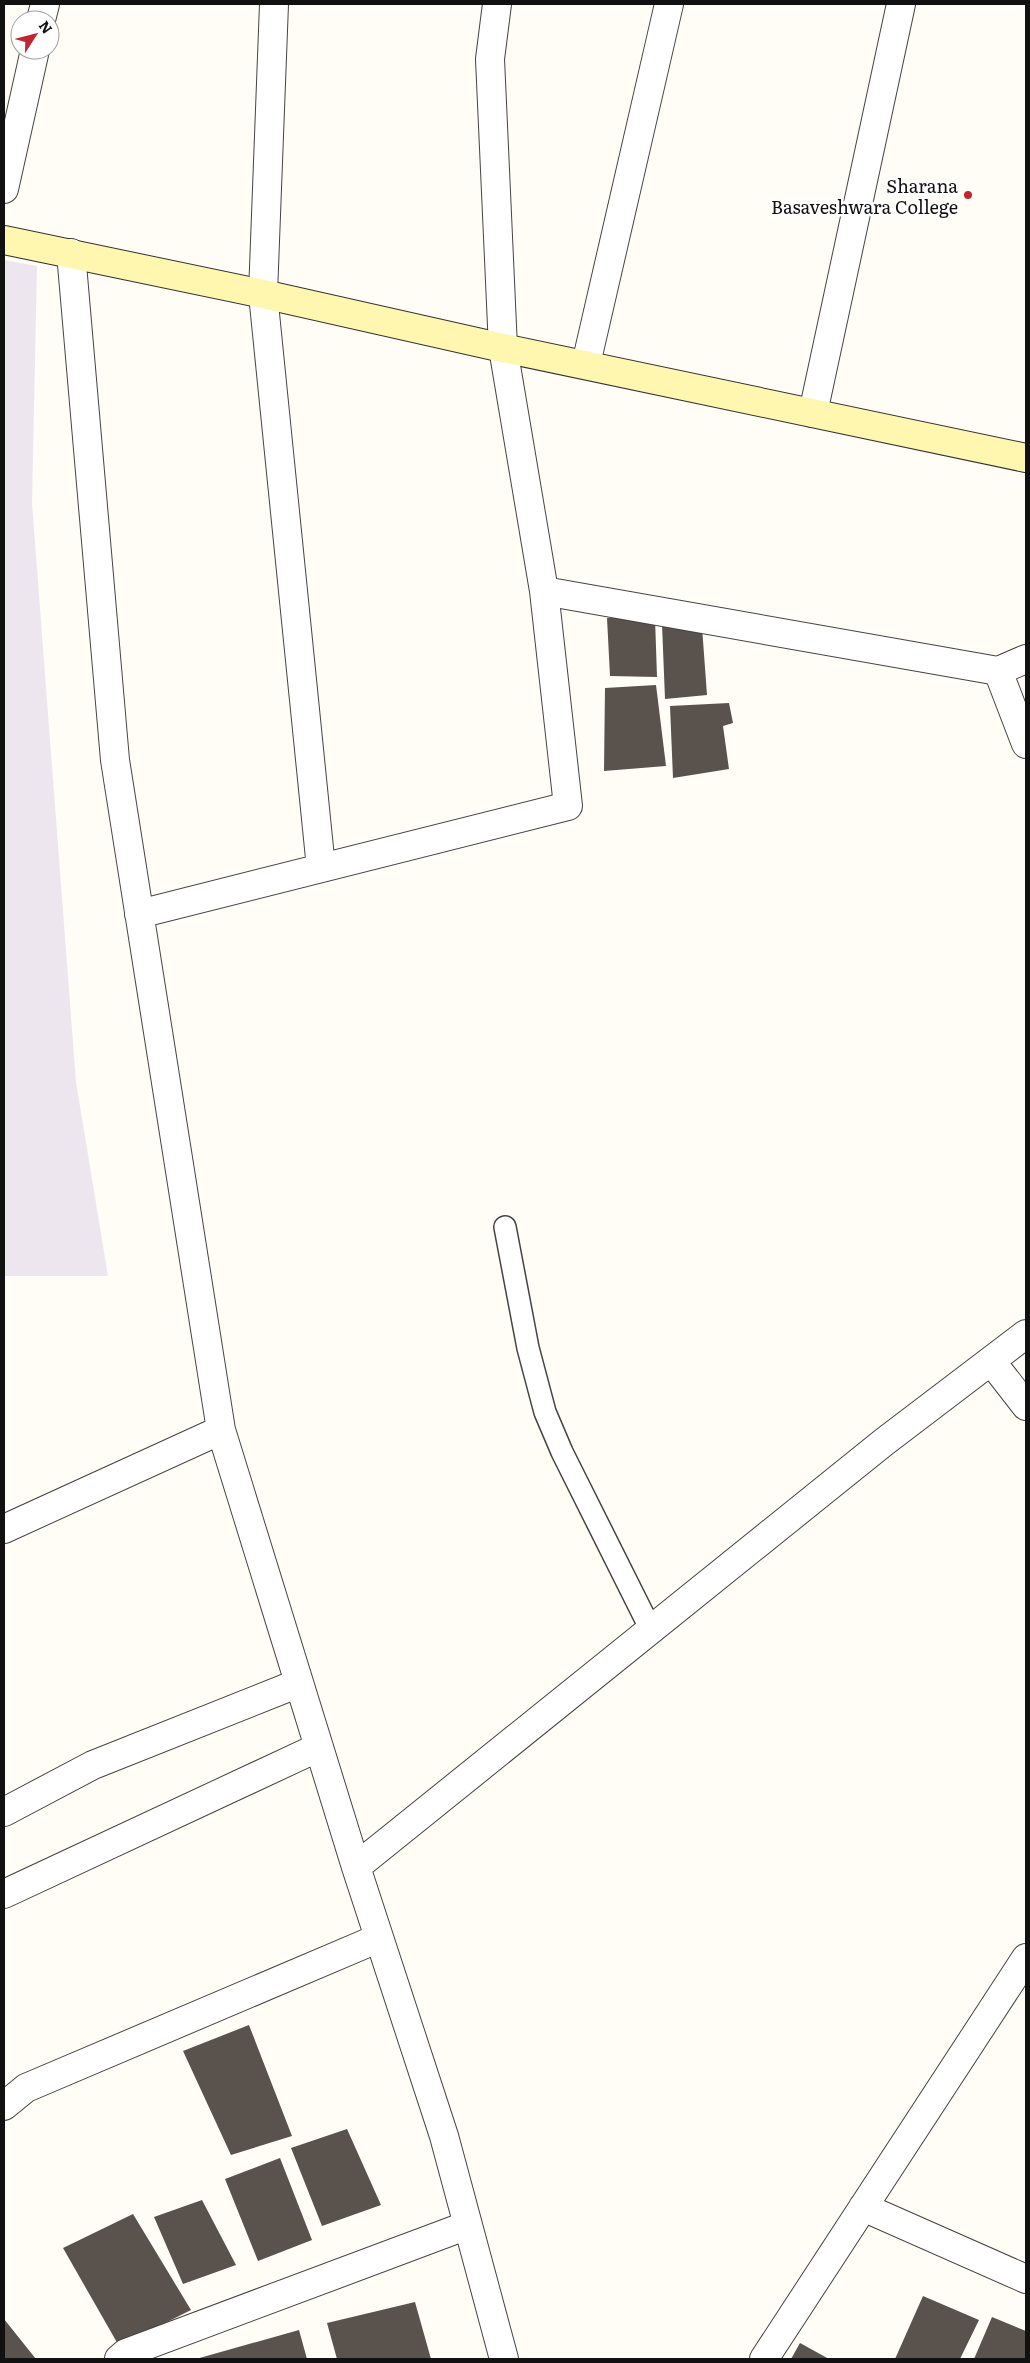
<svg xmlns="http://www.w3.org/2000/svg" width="1030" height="2363" font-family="Literata,serif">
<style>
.industrial{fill:#eee6ef}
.building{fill:#5a524d}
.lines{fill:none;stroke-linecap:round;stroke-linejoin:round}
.lane-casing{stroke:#444;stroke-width:24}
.street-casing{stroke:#444;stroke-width:30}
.secondary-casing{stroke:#333;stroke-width:30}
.lane{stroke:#fff;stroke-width:21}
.street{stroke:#fff;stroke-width:28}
.secondary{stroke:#fff6b0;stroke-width:28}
.poi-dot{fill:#c4262e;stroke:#fff;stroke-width:2}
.labels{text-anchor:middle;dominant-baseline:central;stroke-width:5;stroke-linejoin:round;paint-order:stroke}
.poi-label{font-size:18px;fill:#111;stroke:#fff;text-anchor:end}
</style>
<rect width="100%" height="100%" fill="#fffdf5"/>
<path class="industrial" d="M4,260L37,266L32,503L76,1082L108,1276H4Z"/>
<path class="building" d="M607,618H655L657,677L610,676Z
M662,624L702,627L707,695L665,699Z
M656,685L666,766L604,771L605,688Z
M729,703L733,723L723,726L729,769L673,778L670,706Z
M249,2025L292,2136L231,2155L183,2051Z
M347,2129L381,2205L322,2226L291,2148Z
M280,2158L312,2240L258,2261L225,2179Z
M202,2200L236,2265L183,2284L154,2217Z
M133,2214L191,2310L119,2346L63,2248Z
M923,2296L979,2320L960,2359H895Z
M415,2302L431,2359H337L327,2323Z
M992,2317L1026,2331V2359H974Z
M4,2319L36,2359H4Z
M299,2330L307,2359H196Z
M800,2343L829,2359H791Z"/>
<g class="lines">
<defs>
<path id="lane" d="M505,1227L528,1348L545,1412L562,1452L651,1630"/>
<path id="street" d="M274,4L263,294L321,868
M41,20L45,4
M4,189L35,50
M71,253L115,760L221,1430L356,1867L444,2136L504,2359
M586,364L669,4
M813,413L901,4
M544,591L998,671L1026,659
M998,671L1026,744
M139,914L568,806L544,591L503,348L490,59L497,4
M991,1361L1026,1406
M4,1529L221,1430
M4,1812L93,1765L299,1683
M356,1867L884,1442L1026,1334
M4,1894L319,1747
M4,2106L26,2088L379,1938
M863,2207L1026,2279
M119,2359L126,2353L468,2225
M764,2359L1026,1958"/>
<path id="secondary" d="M4,240L263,294L503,348L1026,458"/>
</defs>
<use href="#lane" class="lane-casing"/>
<use href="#street" class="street-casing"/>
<use href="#secondary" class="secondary-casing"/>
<use href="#lane" class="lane"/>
<use href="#street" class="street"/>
<use href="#secondary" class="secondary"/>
</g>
<circle class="poi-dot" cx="968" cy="195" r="5"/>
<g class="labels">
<g class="poi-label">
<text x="958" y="185">Sharana<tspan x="958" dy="21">Basaveshwara College</tspan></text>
</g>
</g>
<rect width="1030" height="2363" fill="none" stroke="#111111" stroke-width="10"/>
<g transform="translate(35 35) rotate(54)"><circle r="24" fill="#ffffff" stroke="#a0a0a0"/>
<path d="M0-4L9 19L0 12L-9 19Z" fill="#c4262e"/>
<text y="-8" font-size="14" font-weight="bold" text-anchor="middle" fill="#111111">N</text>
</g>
</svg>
